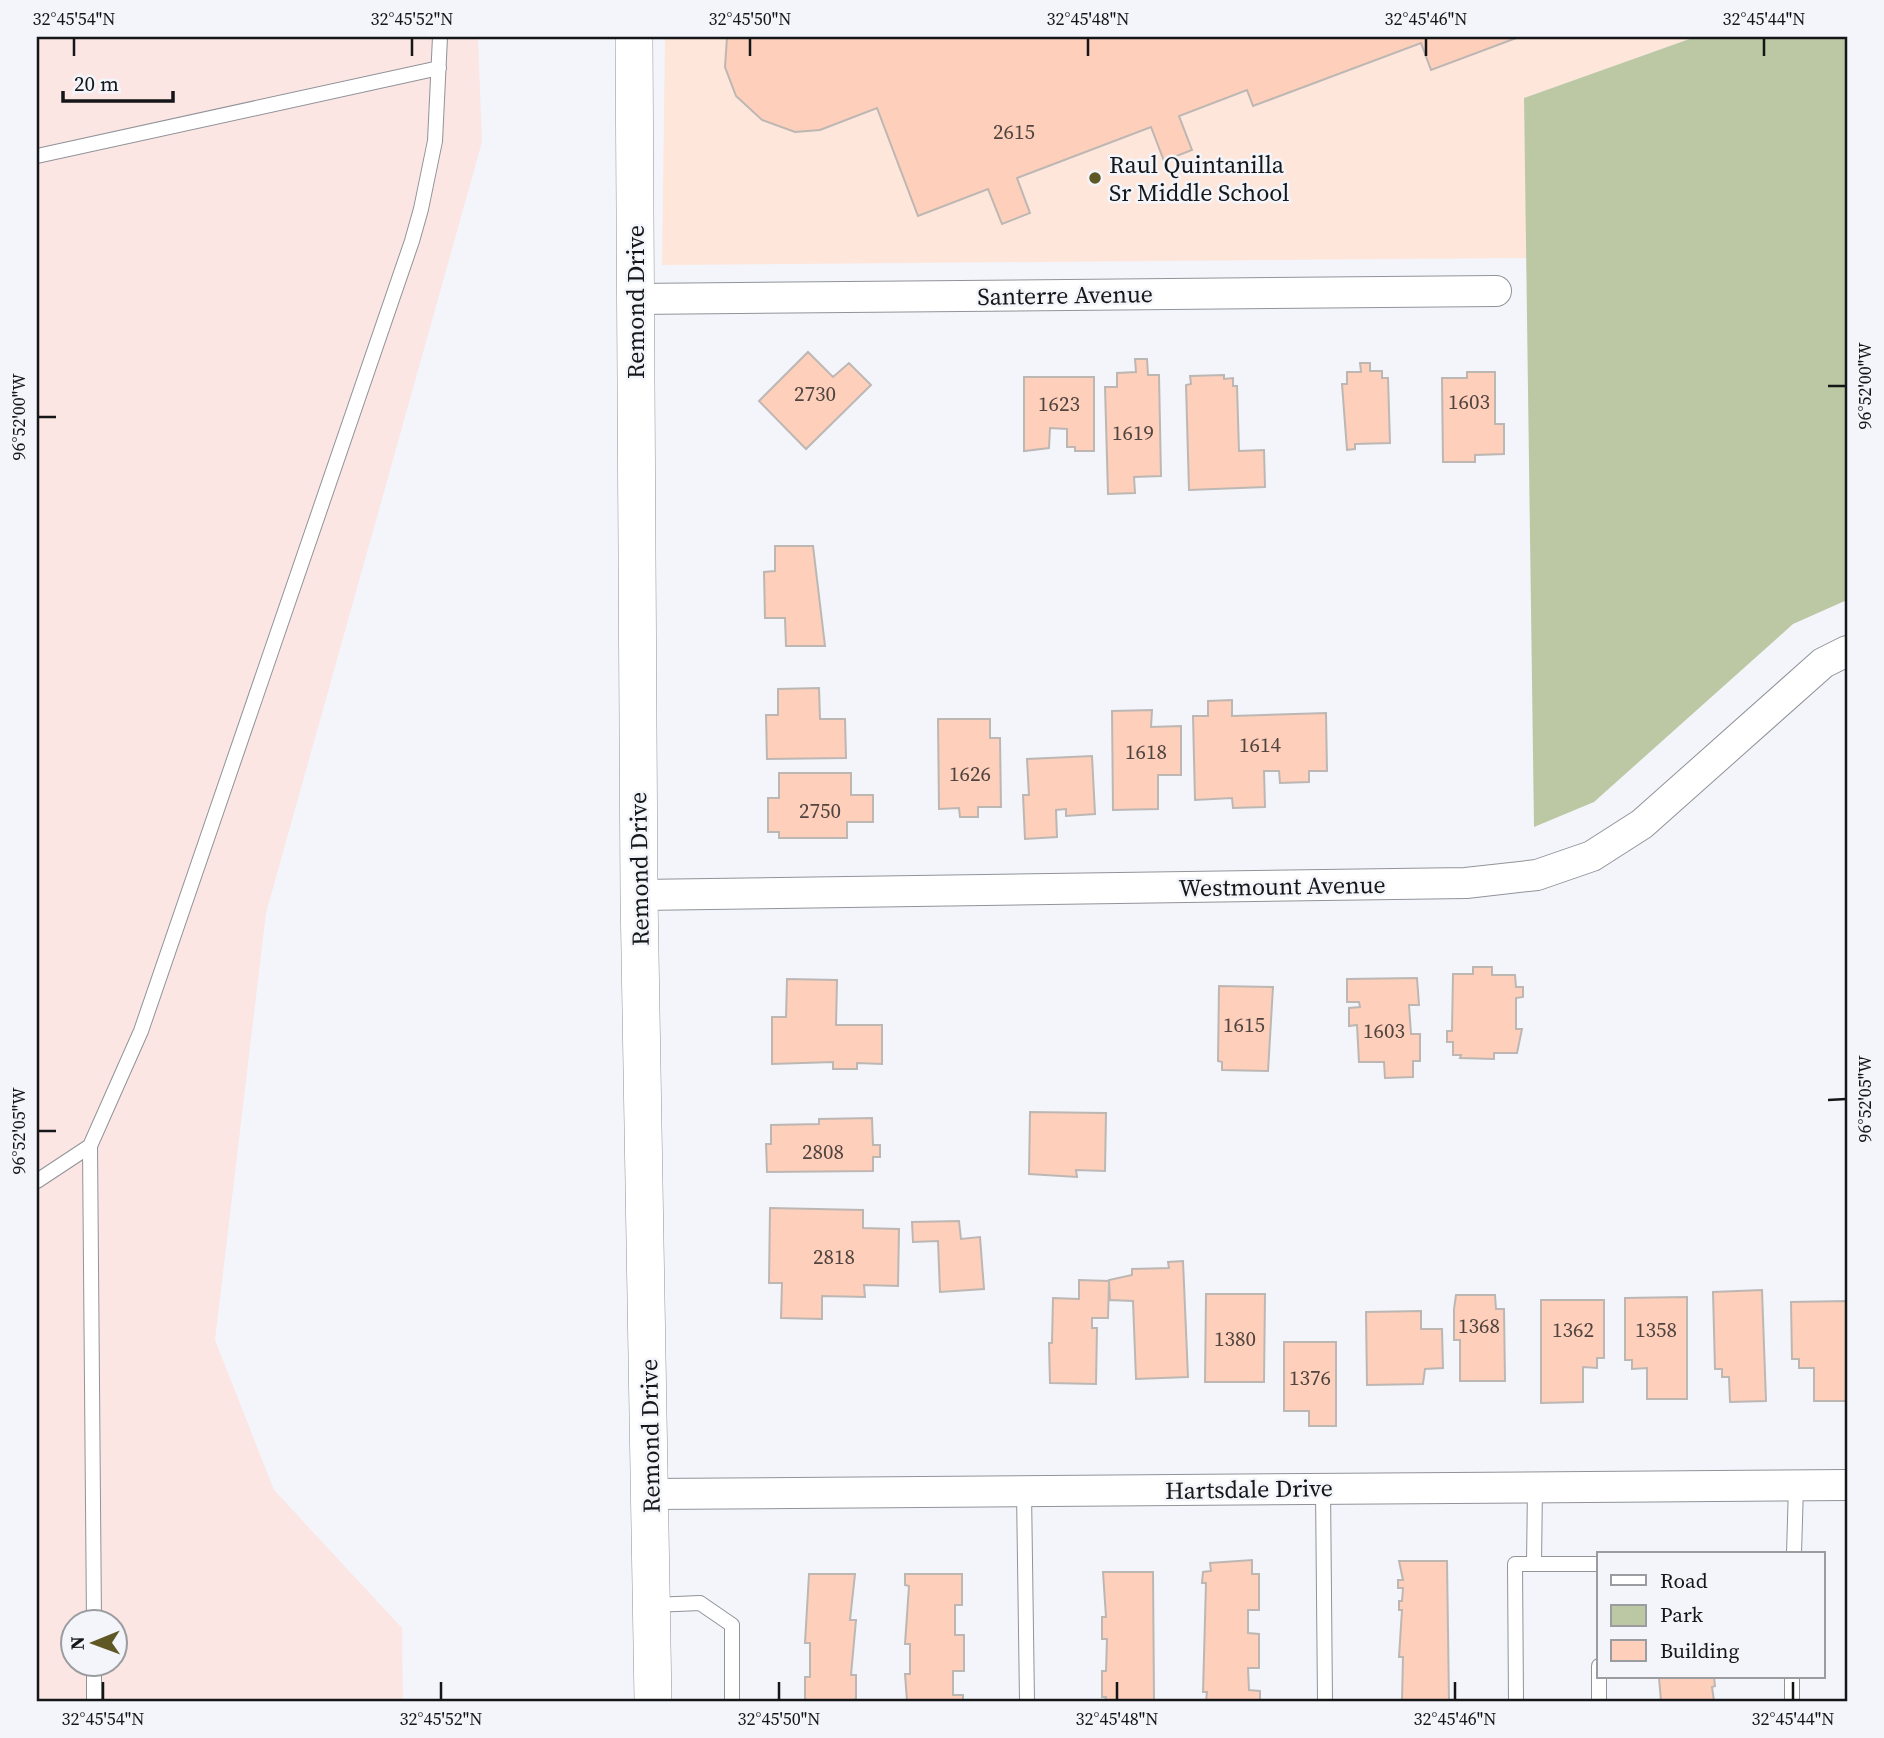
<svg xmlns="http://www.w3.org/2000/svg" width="1884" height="1738" font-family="'Source Serif 4',serif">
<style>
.industrial{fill:#fbe6e4;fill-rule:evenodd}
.education{fill:#fee6db}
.green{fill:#bbc8a3}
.building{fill:#fecfba;stroke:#bdb7b4;stroke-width:2}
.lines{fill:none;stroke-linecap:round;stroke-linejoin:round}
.service-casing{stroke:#919399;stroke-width:16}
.minor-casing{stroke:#919399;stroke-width:32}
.tertiary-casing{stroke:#919399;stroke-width:38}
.service{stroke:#fff;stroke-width:14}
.minor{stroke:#fff;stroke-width:30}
.tertiary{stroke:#fff;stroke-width:37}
.ticks{fill:none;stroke:#151618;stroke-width:2.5}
.poi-dot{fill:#605824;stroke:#f3f5fb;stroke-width:2.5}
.labels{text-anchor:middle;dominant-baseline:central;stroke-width:5;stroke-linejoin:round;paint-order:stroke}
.number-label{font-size:21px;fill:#4f4440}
.poi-label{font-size:24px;fill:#151618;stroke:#f3f5fb;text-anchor:start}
.street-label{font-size:24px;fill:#151618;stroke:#f3f5fb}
.neatline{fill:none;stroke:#151618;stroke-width:2.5}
.ticks-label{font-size:18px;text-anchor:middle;fill:#151618}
</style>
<rect width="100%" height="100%" fill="#f3f5fb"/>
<path class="industrial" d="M37,37H478L482,142L266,913L215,1340L274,1490L402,1628L403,1701H37ZM74,1622H116V1664H74Z"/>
<path class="education" d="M665,37H1695L1524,98L1527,258L662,265Z"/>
<path class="green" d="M1695,37H1847V600L1793,624L1594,802L1534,827L1524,98Z"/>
<path class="building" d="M727,37H1519L1431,70L1421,43L1253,106L1247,90L1179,116L1192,150L1164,161L1151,127L1017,178L1030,213L1002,224L988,189L918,216L877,108L820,130L795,132L762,120L736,96L725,67Z
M808,352L833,377L849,363L871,385L806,449L759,401Z
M1135,359H1147L1148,375H1159L1161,476L1134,477L1135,493L1108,494L1105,387H1117V373L1136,372Z
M1360,363H1370V371H1382V378H1388L1390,443L1355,444V449L1347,450L1342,384H1347V372H1361Z
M1467,372H1495V424H1504V454L1475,455V462H1443L1442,378H1467Z
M1224,375V379L1233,378V386H1237L1239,451L1264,450L1265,487L1189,490L1186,385L1191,384L1190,376Z
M1024,377H1094V451H1075V447H1067V429L1050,428L1049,448L1024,451Z
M775,546H813L825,646H786L785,618H765L764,572L775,571Z
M819,688L820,719H845L846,758L767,759L766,715H778V689Z
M1232,700V716L1326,713L1327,771H1309V782L1280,783L1279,771H1264L1265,807L1233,808L1232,798L1195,800L1193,716H1208V701Z
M1152,710L1151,727L1181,726V775H1158V809L1113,810L1112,711Z
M938,719H990V738H1000L1001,807H978V817H960L959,808L939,809Z
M1092,756L1095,814L1066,816V809L1056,810L1057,837L1025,839L1023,795H1029L1027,759Z
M779,773H851V795H873V822H847V838H779V832H768V798H779Z
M1473,967H1492V975H1515L1516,987H1523V997L1516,998V1029H1522L1517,1053H1494V1059L1460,1058L1461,1055H1453V1042H1447V1031H1452L1453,974H1473Z
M1417,978L1419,1005H1409L1411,1034H1420V1061H1413V1077L1385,1078L1384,1062H1359L1357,1025L1349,1026V1008L1360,1007L1359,1002H1347V979Z
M787,979L837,980L836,1025H882V1064L857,1063V1069H833V1062L772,1064V1017H786Z
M1219,986L1273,987L1268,1071L1222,1070V1062L1218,1061Z
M1030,1112L1106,1113L1105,1171L1076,1170L1077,1177L1029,1174Z
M872,1118L873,1145H880V1157H873V1171L767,1172L766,1144H771V1125L819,1124V1119Z
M770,1208L863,1210V1228L899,1229L898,1286L864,1285L865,1297L822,1296V1319L781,1318L782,1283H769Z
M959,1221L961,1239L980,1237L984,1289L940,1292L938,1241L913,1242L912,1222Z
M1183,1261L1188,1377L1136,1379L1133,1301L1110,1300L1109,1280L1132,1275V1269L1169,1268L1168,1262Z
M1079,1280L1109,1281L1108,1318H1092V1328H1097L1096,1384L1050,1383L1049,1343H1052L1053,1298L1079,1299Z
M1762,1290L1766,1401L1730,1402L1729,1377H1722V1369H1715L1713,1292Z
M1206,1294H1265L1264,1382H1205Z
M1456,1295H1495L1496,1309H1504L1505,1381H1460V1340H1454V1309Z
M1687,1297V1399H1647V1368L1632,1369V1360H1625V1298Z
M1541,1300H1604V1358H1597V1368L1583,1367V1402L1541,1403Z
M1847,1301V1401H1814V1368H1799V1359H1792L1791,1302Z
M1421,1311V1329H1442L1443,1368L1425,1369L1423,1384L1367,1385L1366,1312Z
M1284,1342H1336V1426H1309V1411H1284Z
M1252,1560V1574H1259V1610H1248V1633L1259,1634V1668H1248L1249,1690L1260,1691V1701H1206L1207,1692H1203L1206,1583H1202L1203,1572L1211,1571L1210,1563Z
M1399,1561H1447L1449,1701H1402L1403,1657H1399L1402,1610H1399V1601H1402L1403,1588H1398V1580H1403Z
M1103,1572H1153L1154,1701H1105L1106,1697H1102V1671H1106L1107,1639H1102V1617H1106Z
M809,1574H855L850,1620H856L851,1675H856V1699L851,1701H809L805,1699V1677H810V1643H805Z
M905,1574H962V1605H955V1635H964V1671H953V1695H963V1701H907L905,1674H910V1644H905L909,1586L905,1585Z
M1663,1677H1714L1715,1686L1712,1687L1714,1701H1661L1659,1678Z"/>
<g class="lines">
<defs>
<path id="service" d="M37,156L439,68
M90,1146L94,1622
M37,1181L90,1146L141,1031L412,241L421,209L435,141L440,37
M1323,1488L1325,1701
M1024,1491L1027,1701
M1794,1554L1796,1486
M1534,1564H1599
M653,1605L700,1603L732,1625V1701
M94,1664V1701
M1516,1701L1515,1564H1534L1535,1486
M1599,1701V1666
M1792,1701V1677"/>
<path id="minor" d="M634,299L1496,291
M639,895L1466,883L1537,875L1592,856L1642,824L1823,663L1847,651
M651,1494L1847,1485"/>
<path id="tertiary" d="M634,37L639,895L653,1701"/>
</defs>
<use href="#service" class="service-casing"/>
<use href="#minor" class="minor-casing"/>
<use href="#tertiary" class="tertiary-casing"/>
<use href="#service" class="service"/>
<use href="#minor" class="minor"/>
<use href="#tertiary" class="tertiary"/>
</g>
<path class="ticks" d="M74,38V56M412,38V56M750,38V56M1088,38V56M1426,38V56M1764,38V56M1828,386H1846M38,417H56M1828,1100L1846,1099M38,1131H56M103,1682V1700M441,1682V1700M779,1682V1700M1117,1682V1700M1455,1682V1700M1793,1682V1700"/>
<circle class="poi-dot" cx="1095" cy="178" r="7"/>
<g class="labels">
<g class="number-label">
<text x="1014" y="131">2615</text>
<text x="815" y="393">2730</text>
<text x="1469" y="401">1603</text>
<text x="1059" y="403">1623</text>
<text x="1133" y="432">1619</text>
<text x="1260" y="744">1614</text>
<text x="1146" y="751">1618</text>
<text x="970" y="773">1626</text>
<text x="820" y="810">2750</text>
<text x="1244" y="1024">1615</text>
<text x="1384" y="1030">1603</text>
<text x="823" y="1151">2808</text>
<text x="834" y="1256">2818</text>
<text x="1479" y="1325">1368</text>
<text x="1573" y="1329">1362</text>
<text x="1656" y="1329">1358</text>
<text x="1235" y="1338">1380</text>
<text x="1310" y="1377">1376</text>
</g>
<g class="poi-label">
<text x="1109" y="164">Raul Quintanilla<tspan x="1109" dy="28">Sr Middle School</tspan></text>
</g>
<g class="street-label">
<text transform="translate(1065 295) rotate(-1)">Santerre Avenue</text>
<text transform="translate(635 302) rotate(-90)">Remond Drive</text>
<text transform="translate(639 869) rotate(-91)">Remond Drive</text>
<text transform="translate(1282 886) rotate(-1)">Westmount Avenue</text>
<text transform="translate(650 1436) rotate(-91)">Remond Drive</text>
<text transform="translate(1249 1489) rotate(-1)">Hartsdale Drive</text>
</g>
</g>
<rect width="1884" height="1738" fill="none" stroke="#f3f5fb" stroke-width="77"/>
<rect x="1597" y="1552" width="228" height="126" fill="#f3f5fb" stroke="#9a9ca0" stroke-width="2"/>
<rect x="1611" y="1575" width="35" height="10" fill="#ffffff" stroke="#9a9ca0" stroke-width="2"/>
<text x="1660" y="1588" font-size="21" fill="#151618">Road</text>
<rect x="1611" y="1605" width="35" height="21" fill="#bbc8a3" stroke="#9a9ca0" stroke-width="2"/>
<text x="1660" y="1622" font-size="21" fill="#151618">Park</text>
<rect x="1611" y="1640" width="35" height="21" fill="#fecfba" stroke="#9a9ca0" stroke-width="2"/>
<text x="1660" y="1658" font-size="21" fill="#151618">Building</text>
<g transform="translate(94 1643) rotate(269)"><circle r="33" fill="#f3f5fb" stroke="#9a9ca0" stroke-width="2"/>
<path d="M0-5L12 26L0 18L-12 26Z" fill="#605824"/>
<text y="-10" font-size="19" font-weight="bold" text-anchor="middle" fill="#151618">N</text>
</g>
<path d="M63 91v10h110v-10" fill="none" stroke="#151618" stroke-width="3.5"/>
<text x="74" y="91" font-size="21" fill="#151618" stroke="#f3f5fb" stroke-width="5" paint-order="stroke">20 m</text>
<rect x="38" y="38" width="1808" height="1662" class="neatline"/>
<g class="ticks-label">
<text x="74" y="25">32°45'54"N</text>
<text x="412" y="25">32°45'52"N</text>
<text x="750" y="25">32°45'50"N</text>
<text x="1088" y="25">32°45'48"N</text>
<text x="1426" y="25">32°45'46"N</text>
<text x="1764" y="25">32°45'44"N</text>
<text transform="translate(1865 386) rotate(-90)" y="6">96°52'00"W</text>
<text transform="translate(19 417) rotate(-90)" y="6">96°52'00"W</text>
<text transform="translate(1865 1099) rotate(-90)" y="6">96°52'05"W</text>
<text transform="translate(19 1131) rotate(-90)" y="6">96°52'05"W</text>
<text x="103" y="1725">32°45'54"N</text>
<text x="441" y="1725">32°45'52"N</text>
<text x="779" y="1725">32°45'50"N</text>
<text x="1117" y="1725">32°45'48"N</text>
<text x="1455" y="1725">32°45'46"N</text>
<text x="1793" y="1725">32°45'44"N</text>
</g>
</svg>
